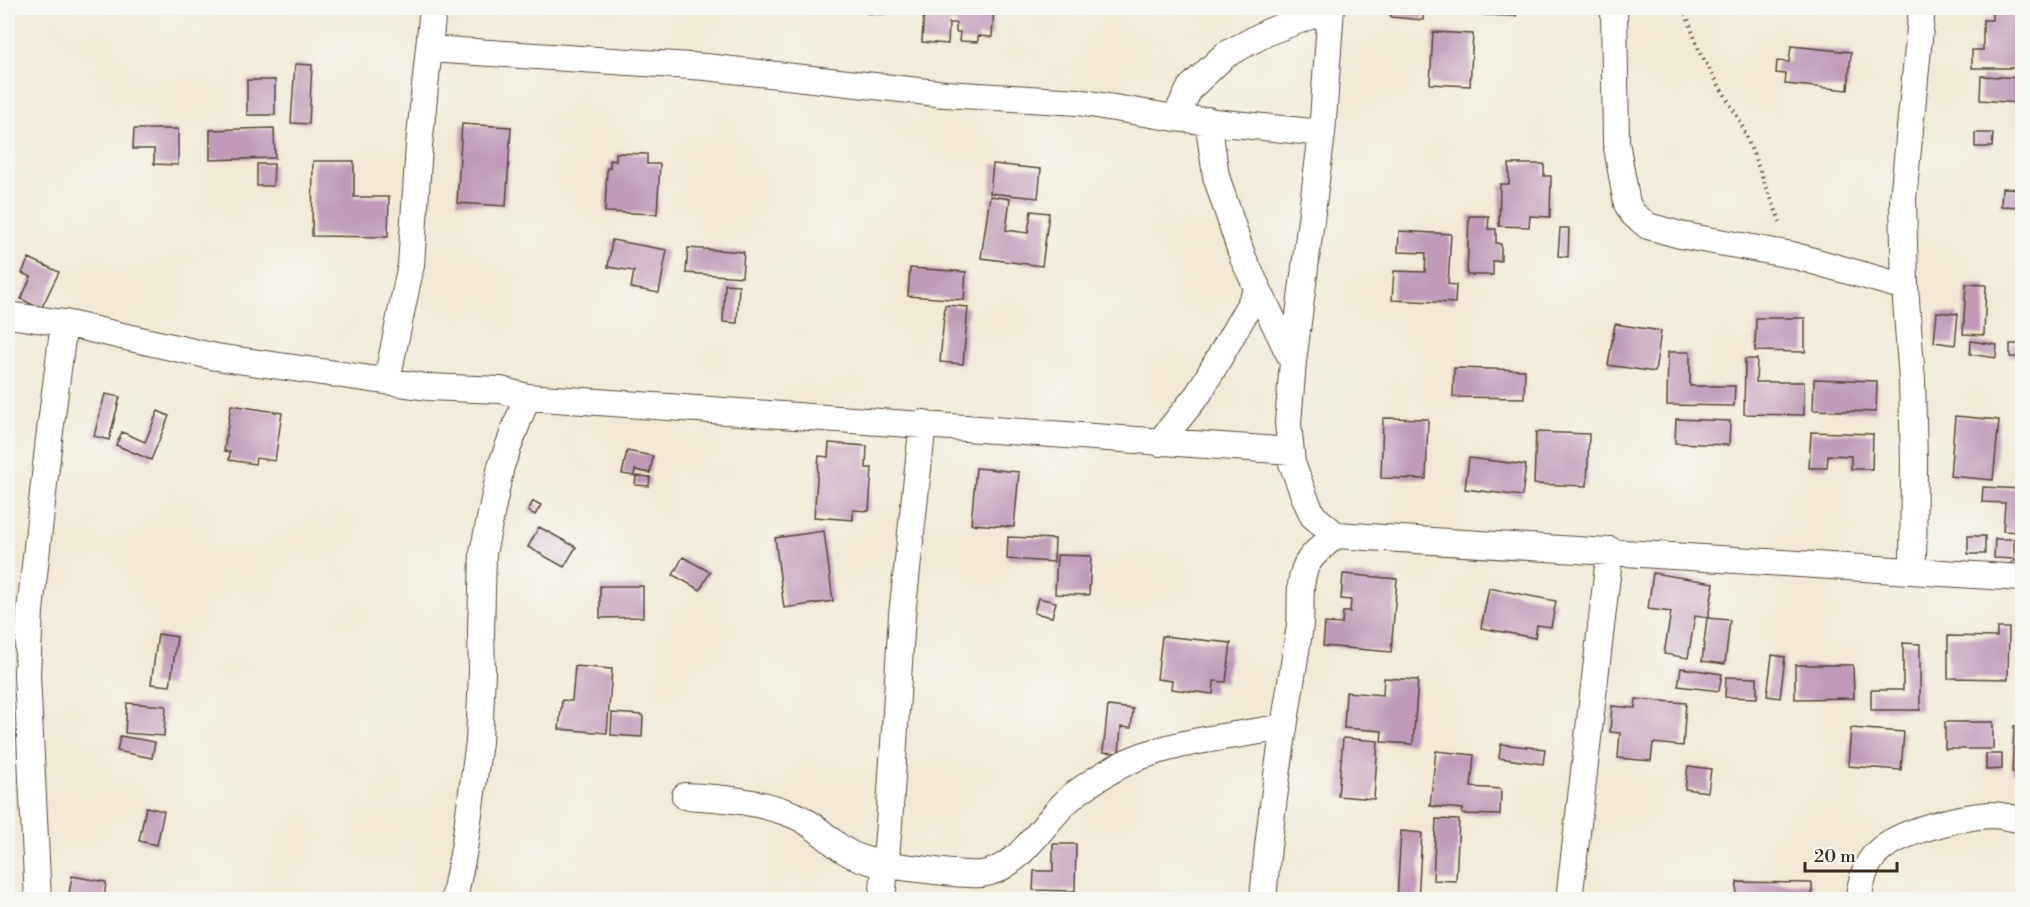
<svg xmlns="http://www.w3.org/2000/svg" width="2030" height="907" font-family="'Libre Bodoni',serif">
<style>
.building{fill:#c09ab7}
.lines{fill:none;stroke-linecap:round;stroke-linejoin:round}
.street-casing{stroke:#564739;stroke-width:28}
.path{stroke:#564739;stroke-width:4;stroke-dasharray:1.5 4.5;stroke-linecap:butt}
.street{stroke:#fff;stroke-width:26}
</style>
<rect width="100%" height="100%" fill="#f6f6f2"/>
<filter id="ink" filterUnits="userSpaceOnUse"><feTurbulence type="fractalNoise" baseFrequency=".0167" numOctaves="2"/><feDisplacementMap in="SourceGraphic" scale="12" xChannelSelector="R" yChannelSelector="G"/><feConvolveMatrix kernelMatrix="1 2 1 2 8 2 1 2 1" color-interpolation-filters="sRGB"/></filter>
<filter id="wash" filterUnits="userSpaceOnUse"><feTurbulence type="fractalNoise" baseFrequency=".008" numOctaves="4" result="noise"/><feDisplacementMap in="SourceGraphic" scale="24" xChannelSelector="R" yChannelSelector="G"/><feGaussianBlur stdDeviation="1.35" result="paint"/><feColorMatrix in="noise" values="0 0 0 0 0 0 0 0 0 0 0 0 0 0 0 0 0 1.4 0 .05"/><feComposite in="paint" operator="in"/></filter>
<g filter="url(#wash)">
<rect width="100%" height="100%" fill="#f1e9d5"/>
<g id="blocks">
<path class="building" d="M867,8H882V14L867,13Z
M924,8H994L992,37L978,36V42L959,41L960,32H956V23H949L948,44L922,42Z
M1392,8H1424L1423,20L1391,17Z
M1484,8H1517L1516,16L1484,15Z
M1992,8H2022V68H1972V50H1983V20H1992Z
M1433,32L1473,34L1470,86L1430,84Z
M1791,46L1851,52L1848,90L1785,84L1786,74L1776,73L1777,61L1789,62Z
M295,64L312,65L309,124L291,123Z
M1981,76L2021,78L2020,103L1980,100Z
M247,80H275V115H247Z
M462,124L511,127L506,206L457,203Z
M274,128L275,158L210,160V130Z
M134,129H178V165L154,164V149H133Z
M1975,133H1993L1992,147H1975Z
M616,153L647,154V164H660L657,214L605,212L607,168H610V160L616,161Z
M313,161H354V197H389L388,237L312,236Z
M257,164H274L273,186H257Z
M993,164L1041,169L1038,198L990,193Z
M1509,164H1544V176H1551L1550,217L1530,216L1529,227L1499,226L1500,184H1509Z
M2002,188L2022,189V207L2001,206Z
M990,196L1010,199L1006,230L1028,233L1031,211L1049,213L1042,266L981,258Z
M1469,216H1489L1488,229H1496V243L1501,244V261H1493V275H1467Z
M1560,228H1569L1568,257L1558,256Z
M1399,231L1451,234L1448,284L1456,285L1455,303L1392,300L1394,271L1425,272L1426,253L1398,252Z
M612,240L667,250L659,293L631,288L634,271L608,267Z
M688,248L744,252L742,277L686,273Z
M29,258L59,272L41,309L21,299L31,277L22,273Z
M910,268L966,272L964,300L908,296Z
M725,284L739,285L737,323L723,322Z
M1966,284L1986,285L1984,335L1963,334Z
M945,305L968,307L963,364L940,362Z
M1937,312L1958,314L1955,345L1934,342Z
M1756,318H1805V352L1755,351Z
M1615,324L1661,331L1655,372L1608,365Z
M1971,341L1997,345L1996,358L1970,354Z
M2010,344H2022V357H2010Z
M1668,352H1690V386H1735L1734,406L1667,405Z
M1745,359H1757L1756,382H1804V415L1744,414Z
M1454,368L1525,370L1524,398L1453,397Z
M1814,379L1877,381L1876,412L1813,410Z
M105,394L120,397L109,440L94,436Z
M231,405L282,413L275,461L256,458L255,464L229,460L230,452L224,451Z
M158,411L169,416L151,460L116,445L122,432L145,442Z
M1955,416L1999,420L1993,480L1950,476Z
M1383,418L1428,419L1426,479L1381,478Z
M1676,419L1730,421L1729,445L1675,443Z
M1536,432L1589,434L1587,486L1534,484Z
M1811,432L1873,434L1872,469H1851V456L1828,455L1827,468H1809Z
M829,443L867,446L866,468H872L869,511L853,510V520L814,517L819,456L828,457Z
M627,451L653,456L650,473L635,470L634,476L622,474Z
M1469,458L1526,465L1522,496L1465,489Z
M976,468L1019,472L1014,527L971,524Z
M636,476L650,477L649,486L635,485Z
M1983,487L2022,489V532L2003,531L2005,503L1982,502Z
M533,501L541,505L535,515L528,511Z
M539,527L576,547L564,567L528,547Z
M824,531L833,601L784,608L775,538Z
M1968,536H1985V554H1968Z
M1008,537L1055,539L1054,562L1007,559Z
M1995,539H2014V559L1994,558Z
M1057,555L1091,556L1089,595L1055,594Z
M683,557L710,572L700,590L673,575Z
M2020,557L2022,560V571L2007,566Z
M1653,573L1714,583L1708,618L1695,616L1688,658L1664,654L1671,612L1648,609Z
M1343,574L1397,579L1391,652L1323,646L1325,623L1342,624L1343,612H1350L1351,600L1341,599Z
M600,586H643V617L600,618Z
M1489,588L1556,601L1551,627L1537,625L1535,638L1481,628Z
M1038,598L1056,602L1052,617L1034,613Z
M1707,618L1730,620L1725,664L1702,661Z
M1997,628H2009L2008,679L1948,678V636L1997,637Z
M158,634L177,637L170,686L151,684Z
M1162,636L1231,643L1226,682L1214,681L1213,694L1171,689L1172,681L1157,679Z
M1903,643L1920,644V710H1871V690H1903Z
M1772,655L1785,657L1780,698L1767,696Z
M1795,665H1853L1854,698L1795,699Z
M575,666L612,669L607,733L559,729L562,700L572,701Z
M1681,668L1722,674L1719,691L1678,686Z
M1726,677L1757,678V698L1725,697Z
M1384,678L1418,680L1413,744L1381,742L1382,731L1344,728L1346,692L1383,695Z
M1636,699L1686,703L1683,746L1653,743L1651,761L1618,758L1620,733L1610,732L1612,706L1635,708Z
M127,703L166,706L164,736L125,733Z
M1108,706L1133,709L1131,728L1121,727L1119,753L1103,752Z
M612,713L643,715L642,737L611,735Z
M1945,722H1993V749H1945Z
M2014,726H2022V773L2012,772Z
M1851,728L1904,732L1901,770L1848,766Z
M120,736L155,742L152,758L117,751Z
M1343,738L1378,741L1374,799L1338,796Z
M1501,744L1545,749L1543,764L1499,758Z
M1436,751L1474,755L1471,787L1501,789L1500,815L1462,814L1463,809L1430,806Z
M1986,754H2002V769L1986,770Z
M1688,766L1711,769L1708,792L1685,789Z
M146,807L164,811L157,845L139,841Z
M1436,819L1459,820L1456,881L1433,880Z
M1401,831L1422,833L1418,900H1397Z
M1053,844H1076L1075,891L1033,890L1034,871H1053Z
M72,876L106,882L104,900L68,899Z
M1737,882L1812,883V900H1736Z"/>
</g>
</g>
<g filter="url(#ink)">
<use href="#blocks" fill-opacity="0" stroke="#564739" stroke-width="1.5"/>
<g class="lines">
<defs>
<path id="street" d="M1331,8L1322,133L1293,362L1288,423L1292,463L1305,498L1313,516L1336,535L2022,578
M1614,8L1616,142L1627,204L1633,214L1648,226L1680,235L1792,255L1905,287
M429,49L706,67L945,94L1078,102L1175,118L1322,133
M1175,118L1190,88L1225,55L1268,32L1331,8
M1208,120L1216,176L1243,258L1293,362
M8,315L64,323L216,357L427,387L501,390L527,397L1291,451
M387,380L411,265L419,146L433,8
M1159,443L1199,393L1258,290
M1913,569L1914,464L1912,380L1905,287L1903,199L1922,8
M685,796C723,798 760,801 796,816C815,824 830,842 847,852C872,866 900,866 927,870C945,872 962,875 981,874C1022,870 1046,814 1079,791C1100,776 1126,760 1151,753C1194,739 1240,735 1284,727
M38,900L27,675L30,611L49,439L64,323
M454,900L464,849L479,742L482,672L481,632L483,553L501,466L527,397
M882,900L889,824L902,615L923,423
M1263,900C1270,810 1285,721 1299,632C1303,611 1297,588 1305,568C1310,555 1325,544 1336,535
M1569,900L1610,550
M1858,900C1861,884 1864,865 1877,853C1898,831 1960,817 1990,815C2001,815 2012,818 2022,820"/>
</defs>
<use href="#street" class="street-casing"/>
<path class="path" d="M1684,8L1700,53L1740,121L1782,226"/>
<use href="#street" class="street"/>
</g>
</g>
<rect width="2030" height="907" fill="none" stroke="#f6f6f2" stroke-width="30"/>
<path d="M1805 862v9h92v-9" fill="none" stroke="#3b2a1e" stroke-width="3"/>
<text x="1814" y="862" font-size="18" fill="#3b2a1e" stroke="#f6f6f2" stroke-width="4.5" paint-order="stroke">20 m</text>
</svg>
